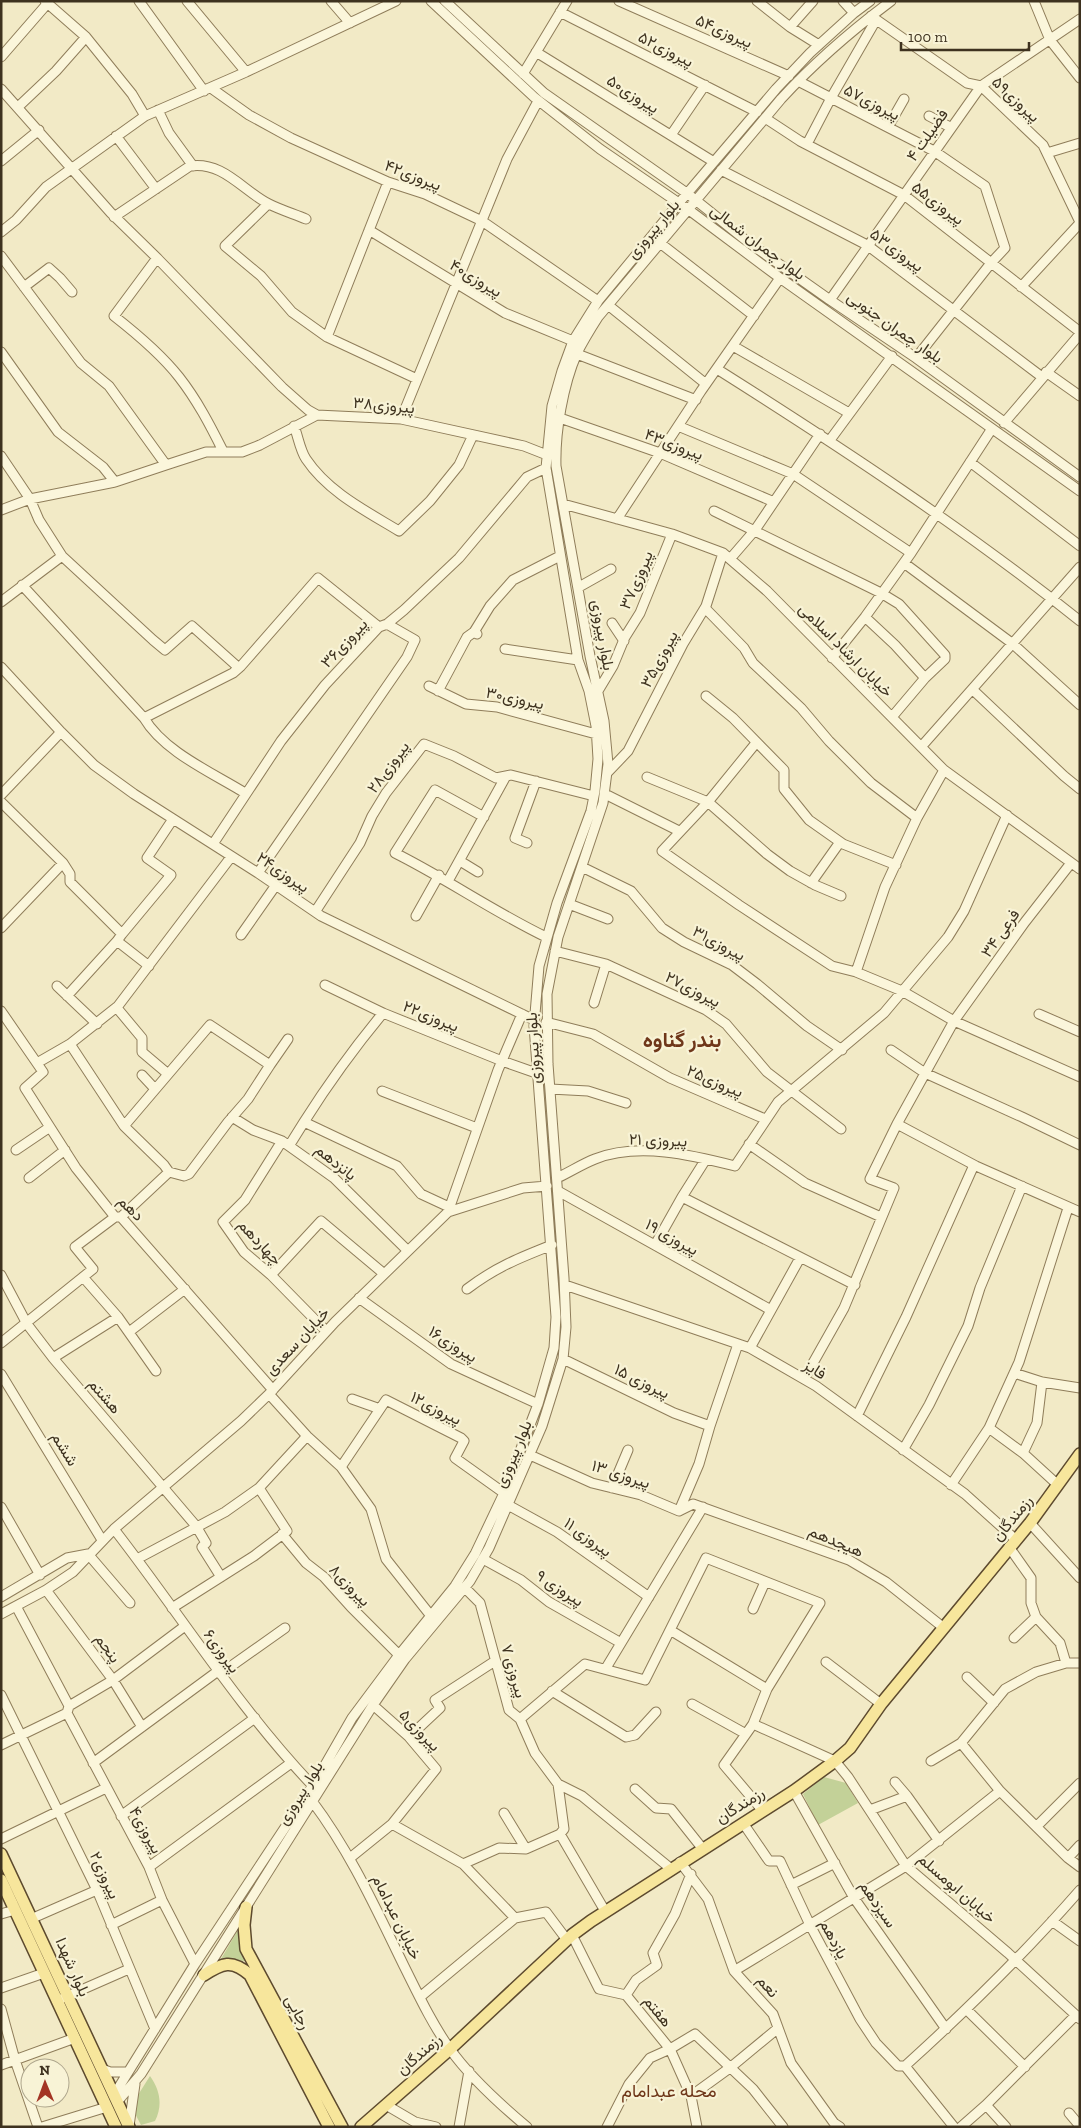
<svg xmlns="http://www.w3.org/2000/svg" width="1081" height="2128" font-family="'Zilla Slab',Vazirmatn,serif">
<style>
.green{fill:#c3d198}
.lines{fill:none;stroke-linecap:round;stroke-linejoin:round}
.minor-casing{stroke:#8f7d5a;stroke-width:11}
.major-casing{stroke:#5d4a2e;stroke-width:14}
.minor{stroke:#fbf6db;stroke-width:9}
.major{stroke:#f7e69c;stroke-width:11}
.labels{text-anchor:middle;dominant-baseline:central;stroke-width:4.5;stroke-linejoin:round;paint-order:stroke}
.street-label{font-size:16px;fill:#3e321f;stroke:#f8f3d6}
.neighbourhood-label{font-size:18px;fill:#6f371a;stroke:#f8f3d6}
.district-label{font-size:21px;font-weight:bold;fill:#6f371a;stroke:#f8f3d6}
</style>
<rect width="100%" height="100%" fill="#f2eac6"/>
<path class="green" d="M824,1777L846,1783L858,1803L818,1825L803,1794Z
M238,1930L245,1961L221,1959Z
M150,2076C160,2090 163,2105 155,2121L141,2125L131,2106Z"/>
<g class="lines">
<defs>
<path id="minor" d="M45,1L86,37L132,94L145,116
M139,1L204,91
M187,1L246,72
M331,1L350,23
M431,1L534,97L600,149L689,210L780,278L1080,491
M445,1L544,93L688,194L748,242L830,300L916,358L1080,477
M619,1L789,76
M757,1L790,27L819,45
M843,1L854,13
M1034,1L1050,40L1080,78
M560,12L757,112
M871,16L967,83L981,86L1043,145L1080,222
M790,27L813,1
M536,52L714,162
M1,57L47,4
M523,74L567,1
M798,81L934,151L985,186L1005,248L991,263L916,358
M211,88L249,115L291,138L388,182L425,194L482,221L598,301
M1,89L111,213L157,258L282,387L308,410L317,415
M18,107L56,71L86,37
M158,110L169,133L193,166
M929,116L950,127
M765,118L800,141L904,195L1080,332
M888,127L904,99
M671,135L705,85
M116,136L156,189
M807,144L831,98L876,20
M1047,153L1080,143
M1,161L39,130
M721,170L867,245L1042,377
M268,204L225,246L261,276L292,312L327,337L417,379
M114,217L190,166C223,161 243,191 269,204C281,210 294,214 306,219
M369,230L505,313L573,341
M1,232L16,220L46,187L145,116L246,72L396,1
M660,243L754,316
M1,256L81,363L109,386L166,465L206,452H242L260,445L317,415L401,419L524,446L547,455
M157,258L114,316C137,334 161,354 179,377C197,400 210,425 223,451
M24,287L49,268L60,278L72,292
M1021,287L1080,223
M830,300L981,86L1080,19
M608,305L706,384
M327,337L388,182
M733,346L849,413
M1,352L58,432L103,467L115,482
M577,354L696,400
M717,369C842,448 965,529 1080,621
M1046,372L1080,396
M560,418L660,453L774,502
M401,419L507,159L538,101
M1004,423L1080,334
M294,426C298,436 300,450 306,459C328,492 366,511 399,531L430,501L459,465L473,435
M678,426L793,474L911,553
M830,440L892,356
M1,456L30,499L39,520L62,556L153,640L165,650L192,626L239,668
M970,462L1080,546
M563,504L672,534L723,553L767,591L944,770L1080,869
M1,510L30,499L115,482L166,465
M714,511L881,593L899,604L945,655V659L925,678L892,717
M617,519L701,391L780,278
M730,559L755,530L820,434
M904,563L1013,644L1080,705
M22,585L144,718L233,673L241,666L318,578L379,627
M579,587L611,569
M1,602L62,556
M705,608L744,648L753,663L801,708L829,741L871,783L917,818
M865,617L895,645L925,678
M612,623L624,641
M477,634L474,632L490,606L513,580L560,556
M505,649L578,660
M832,658L865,617L911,553L991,430
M1,667L61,732L94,765L134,794L258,873L321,916L534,1020
M429,686L466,704L497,707L596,734
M973,690L1064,776L1080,789
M438,691L467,637L474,632
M598,691L613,666L625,637L640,613L672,534
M706,696L733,718L784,770V789L809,820L843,844L896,865
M144,718C164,752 213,773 245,793
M756,743L708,802L662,851L739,905L832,966L856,972L902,991L954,1021L1080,1077
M921,747L1080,567
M608,772L628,751L683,644L706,606L723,553
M647,777L708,802L767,854L790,871L815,885L841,896
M605,794L679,831
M1,795L61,732
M1,802L63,863L70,874V882L122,934L117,941L149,966
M484,817L435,790L395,853C447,879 494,912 546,937
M527,843L515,838L536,781
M213,844L281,741L325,685L379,627L387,624L404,610L459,558L527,477L546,468
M460,861L478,872
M582,867L631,891L662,928L684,942L732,965L757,984L807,1026L842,1050
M258,873L407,657L415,640L387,624
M448,881L506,776
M811,883L840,842
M569,904L608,919
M315,912L360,843L372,816L386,793L424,744L454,756L496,778L511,775L594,796
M416,916L439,875
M1,928L63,863
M122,934L171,875L147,858L173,819
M241,935L276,885
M555,951L606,964L706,1010L726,1024L767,1072L841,1129
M856,972L885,887L917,818L944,770
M325,985L383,1013
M57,986L97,1024
M67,996L117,941
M594,1003L606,964
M117,1008L142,1038V1052L168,1074
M1,1011L43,1072L25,1088L76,1168L115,1217H121L273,1390
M1039,1014L1080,1032
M546,1022L593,1034L670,1078L765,1119
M70,1044L118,1006L231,857
M891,1050L925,1073L1022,1117L1080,1145
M37,1063L70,1044L124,1126L210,1025L270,1065L248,1099L228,1122L189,1174L184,1176L169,1172L121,1217
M270,1065L288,1039
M142,1075L155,1089
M550,1089L588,1091L626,1103
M382,1091L477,1128
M232,1117L253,1130L282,1141L334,1178L407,1250
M304,1122C328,1084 354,1048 383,1013L502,1061L539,1074
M897,1124L976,1166L1080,1212
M124,1126L164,1165L169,1172
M282,1141L245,1200L223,1222L244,1252L271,1275L326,1331
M749,1144L805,1183L881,1217
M289,1146L304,1122L397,1166L421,1194L449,1207
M16,1150L50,1127
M29,1178L65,1150
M557,1178C570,1172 582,1164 595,1159C638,1142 692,1155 735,1166L778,1102L884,1013L948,937L964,911L1007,815
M558,1191L771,1310
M682,1197L706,1159
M448,1212L498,1070L522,1014
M655,1245L682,1197L855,1285
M1,1275L27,1324L53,1358L196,1526L206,1543L202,1547L221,1577
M271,1275L321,1221L383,1273
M83,1277L118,1317
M565,1285L750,1348L816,1386L965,1494L1015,1539
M467,1289C496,1267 519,1258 552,1245
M359,1298L451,1364L538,1404
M129,1332L185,1289
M1,1343L93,1269L75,1247L115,1217
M750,1348L800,1258
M53,1358L118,1317L156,1371
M563,1359L674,1413L710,1426
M1014,1373L1042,1382L1080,1388
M1,1374L102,1540
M804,1379L844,1308L894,1188L870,1179L897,1124L954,1021L1025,922L1071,863
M269,1394L307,1436L341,1467L371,1509L386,1559L431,1616
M352,1399L380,1409L386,1400L461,1438L464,1441L455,1458L504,1493
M857,1416L906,1317L974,1165
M989,1428L1023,1453L1058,1485
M903,1450L929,1405L968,1326L980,1288L1022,1186
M1023,1453L1037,1423L1042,1382
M530,1455L592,1483L641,1495L679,1511L693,1504L849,1560L886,1582L944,1628
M341,1467L380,1409
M951,1485L989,1428L1019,1362L1068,1208
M612,1488L628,1450
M508,1505L557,1532L649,1597
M1,1507L40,1575
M679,1511L699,1464L710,1426L738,1344
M1030,1523L1080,1578
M114,1529C180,1614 238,1707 312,1785
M282,1534L306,1563L324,1577L351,1607L399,1655
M1009,1547L1031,1578V1603L1036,1617L1060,1643L1066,1663
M88,1554L130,1603
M137,1559L225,1512L259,1488L307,1436
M483,1559L521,1580L549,1602L621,1643
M465,1588L480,1603L509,1710L520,1719L535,1753L558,1784L582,1796L670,1868
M46,1590L113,1680L142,1727
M1,1597L67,1558L88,1554
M16,1606L69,1706
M172,1608L254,1556L287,1531L259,1488
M753,1609L765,1582
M1,1614L46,1590L73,1572L114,1529L241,1421L269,1394L335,1322L448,1212L523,1188L547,1186
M670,1630L767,1689
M1014,1638L1036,1617
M826,1662L881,1704
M606,1668L703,1507
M220,1674L285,1628
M967,1677L994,1703
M552,1691L626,1737L635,1735L656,1712
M1,1695L97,1890L155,2029
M373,1705L409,1737L436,1769L392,1824
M67,1713L149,1867L162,1900L195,1964
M67,1713L69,1706L113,1680L185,1626
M520,1719L585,1664L645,1680L706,1558L820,1603L767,1689L753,1724L746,1734L692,1704
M753,1724L835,1761L848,1777L906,1866L1008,1953L1080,2019
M746,1734L724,1765L763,1811
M409,1737L440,1708L435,1700L495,1661
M961,1743L1000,1791L1068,1858L1080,1867
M1,1745L67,1713
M931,1761L961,1743L1005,1689L1036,1672L1066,1663H1080
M93,1763L218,1671
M895,1782L907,1796L939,1841
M635,1789L656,1808L671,1809L702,1848
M794,1791L854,1898L946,2029
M312,1801C351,1853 376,1909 404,1966C418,1994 432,2024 450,2049C469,2076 502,2106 527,2127
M870,1810L907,1796
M504,1813L526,1849
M121,1816L255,1718
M743,1823L769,1861H780L810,1925L860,2019L876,2043L898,2066H905
M1037,1826L1080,1783
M560,1834L605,1911
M1,1839L106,1788
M350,1858L392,1824L463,1864L499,1848L526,1849L560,1834L564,1829L558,1784
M1068,1858L1080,1845
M680,1862L708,1899L734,1971L773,2014L791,2063L834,2123L840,2127
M463,1864L515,1918
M149,1867L291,1763
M791,1885L835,1863
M1,1914L15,1910
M33,1918L97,1890
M1052,1921L1080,1941
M111,1925L162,1900
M572,1935L599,1989L626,1995L670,2049L691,2096L697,2127
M734,1971L906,1866L1000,1791
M1,1988L44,1973
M626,1995L636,1980L657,1965L653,1953L675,1914L691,1874
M420,1997L515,1918L546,1912L567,1940
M63,1998L129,1969
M1,2009L15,2060L38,2127
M967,2010L1025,2067
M1,2065L75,2038
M102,2069L110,2072H128
M114,2095L195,1964L317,1779L352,1718L399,1655L455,1586L475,1554L504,1493L538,1404L554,1348L556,1317L534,1026L539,966L557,903L591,811L595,791L598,759L596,726L589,691L578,660L546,468L552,406L562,371L573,341L598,301L679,203L776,89L810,53L854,13L870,1
M691,2096L731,2067L777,2029
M117,2102L141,2074L373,1705L405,1659L470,1581L489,1548L542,1426L563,1359L566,1327L564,1278L548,1064L547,994L558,937L603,803L608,764L604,721L590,656L556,466C555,432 563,385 577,353C583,341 591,328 598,317L781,99C815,62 851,31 891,1
M386,2105L415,2122L436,2127
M1069,2113L1080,2126
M129,2126L135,2084
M42,2127L107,2107
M459,2127L469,2071
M607,2127L629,2084L650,2058L670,2049L695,2034L753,2089L783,2127
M954,2127L905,2066C967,2010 1025,1953 1080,1890
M961,2127L986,2105
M1006,2127L986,2105L1076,2015"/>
<path id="major" d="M1,1854L129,2127
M1,1880L116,2127
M246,1907L244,1925L246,1949L342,2127
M204,1975C222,1963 232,1959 250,1975L329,2127
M361,2127L450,2049L572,1935L591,1921L794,1791L835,1761L850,1748L881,1704L1030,1523L1080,1454"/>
</defs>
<use href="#minor" class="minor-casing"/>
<use href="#major" class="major-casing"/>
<use href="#minor" class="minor"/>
<use href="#major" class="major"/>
</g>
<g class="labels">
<g class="street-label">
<text transform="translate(724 31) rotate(24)">پیروزی۵۴</text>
<text transform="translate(666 49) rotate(27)">پیروزی۵۲</text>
<text transform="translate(633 94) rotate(32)">پیروزی۵۰</text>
<text transform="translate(1016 99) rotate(43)">پیروزی۵۹</text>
<text transform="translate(872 102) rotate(27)">پیروزی۵۷</text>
<text transform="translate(927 135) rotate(-55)">فضیلت ۴</text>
<text transform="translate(413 175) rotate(21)">پیروزی۴۲</text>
<text transform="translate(938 203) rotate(37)">پیروزی۵۵</text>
<text transform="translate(653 229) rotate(-50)">بلوار پیروزی</text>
<text transform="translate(758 242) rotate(37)">بلوار چمران شمالی</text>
<text transform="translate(897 250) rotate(36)">پیروزی۵۳</text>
<text transform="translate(476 278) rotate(31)">پیروزی۴۰</text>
<text transform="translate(895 327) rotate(35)">بلوار چمران جنوبی</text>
<text transform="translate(384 405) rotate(5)">پیروزی۳۸</text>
<text transform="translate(674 444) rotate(21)">پیروزی۴۳</text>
<text transform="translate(636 580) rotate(-67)">پیروزی۳۷</text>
<text transform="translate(603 635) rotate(80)">بلوار پیروزی</text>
<text transform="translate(344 643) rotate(-47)">پیروزی۳۶</text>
<text transform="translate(846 650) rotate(45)">خیابان ارشاد اسلامی</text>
<text transform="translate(659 659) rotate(-62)">پیروزی۳۵</text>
<text transform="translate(515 698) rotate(12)">پیروزی۳۰</text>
<text transform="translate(388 767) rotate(-54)">پیروزی۲۸</text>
<text transform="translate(283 872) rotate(34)">پیروزی۲۴</text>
<text transform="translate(1000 933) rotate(-55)">فرعی ۳۴</text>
<text transform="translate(719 943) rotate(28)">پیروزی۳۱</text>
<text transform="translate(693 989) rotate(27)">پیروزی۲۷</text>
<text transform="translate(431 1016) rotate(22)">پیروزی۲۲</text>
<text transform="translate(533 1048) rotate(-93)">بلوار پیروزی</text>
<text transform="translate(715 1081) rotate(23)">پیروزی۲۵</text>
<text transform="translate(658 1140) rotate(2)">پیروزی ۲۱</text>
<text transform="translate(336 1162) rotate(39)">پانزدهم</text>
<text transform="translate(131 1208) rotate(44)">دهم</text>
<text transform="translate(672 1237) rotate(29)">پیروزی ۱۹</text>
<text transform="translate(260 1242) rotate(47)">چهاردهم</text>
<text transform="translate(297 1341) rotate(-47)">خیابان سعدی</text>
<text transform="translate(453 1344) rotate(32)">پیروزی۱۶</text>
<text transform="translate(815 1369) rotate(32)">فایز</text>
<text transform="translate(642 1381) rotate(26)">پیروزی ۱۵</text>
<text transform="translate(105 1396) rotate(49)">هشتم</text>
<text transform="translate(436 1408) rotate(27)">پیروزی۱۲</text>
<text transform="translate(65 1449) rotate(59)">ششم</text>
<text transform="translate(513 1454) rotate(-67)">بلوار پیروزی</text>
<text transform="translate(621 1474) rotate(18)">پیروزی ۱۳</text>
<text transform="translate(1012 1518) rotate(-51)">رزمندگان</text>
<text transform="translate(588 1537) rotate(36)">پیروزی ۱۱</text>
<text transform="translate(836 1541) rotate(23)">هیجدهم</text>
<text transform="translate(350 1585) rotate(46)">پیروزی۸</text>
<text transform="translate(560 1588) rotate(33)">پیروزی ۹</text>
<text transform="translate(108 1648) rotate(54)">پنجم</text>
<text transform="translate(222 1651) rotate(54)">پیروزی۶</text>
<text transform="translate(514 1671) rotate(74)">پیروزی ۷</text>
<text transform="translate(420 1730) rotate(46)">پیروزی۵</text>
<text transform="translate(300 1793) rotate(-58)">بلوار پیروزی</text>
<text transform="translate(740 1805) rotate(-32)">رزمندگان</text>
<text transform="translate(146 1830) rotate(61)">پیروزی۴</text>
<text transform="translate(105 1875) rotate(65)">پیروزی۲</text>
<text transform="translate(957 1888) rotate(41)">خیابان ابومسلم</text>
<text transform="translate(878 1904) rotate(56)">سیزدهم</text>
<text transform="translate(397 1917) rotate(64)">خیابان عبدامام</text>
<text transform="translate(834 1939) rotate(62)">یازدهم</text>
<text transform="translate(73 1967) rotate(66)">بلوار شهدا</text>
<text transform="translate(768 1986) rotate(48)">نعم</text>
<text transform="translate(658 2011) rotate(51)">هفتم</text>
<text transform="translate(298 2012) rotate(62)">رجایی</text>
<text transform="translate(419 2054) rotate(-41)">رزمندگان</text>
</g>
<g class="neighbourhood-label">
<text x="669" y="2091">محله عبدامام</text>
</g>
<g class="district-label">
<text x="682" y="1039">بندر گناوه</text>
</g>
</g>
<rect width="1081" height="2128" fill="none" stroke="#3e321f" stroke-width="5"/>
<g transform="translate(45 2083) rotate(359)"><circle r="24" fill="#f8f3d6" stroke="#aea68d"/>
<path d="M0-4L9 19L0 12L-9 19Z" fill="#a33424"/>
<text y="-8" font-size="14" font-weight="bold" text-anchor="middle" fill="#3e321f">N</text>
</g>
<path d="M901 42v8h128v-8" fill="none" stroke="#3e321f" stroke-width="2.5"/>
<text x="908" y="42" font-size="15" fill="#3e321f" stroke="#f8f3d6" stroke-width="4" paint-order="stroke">100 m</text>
</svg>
